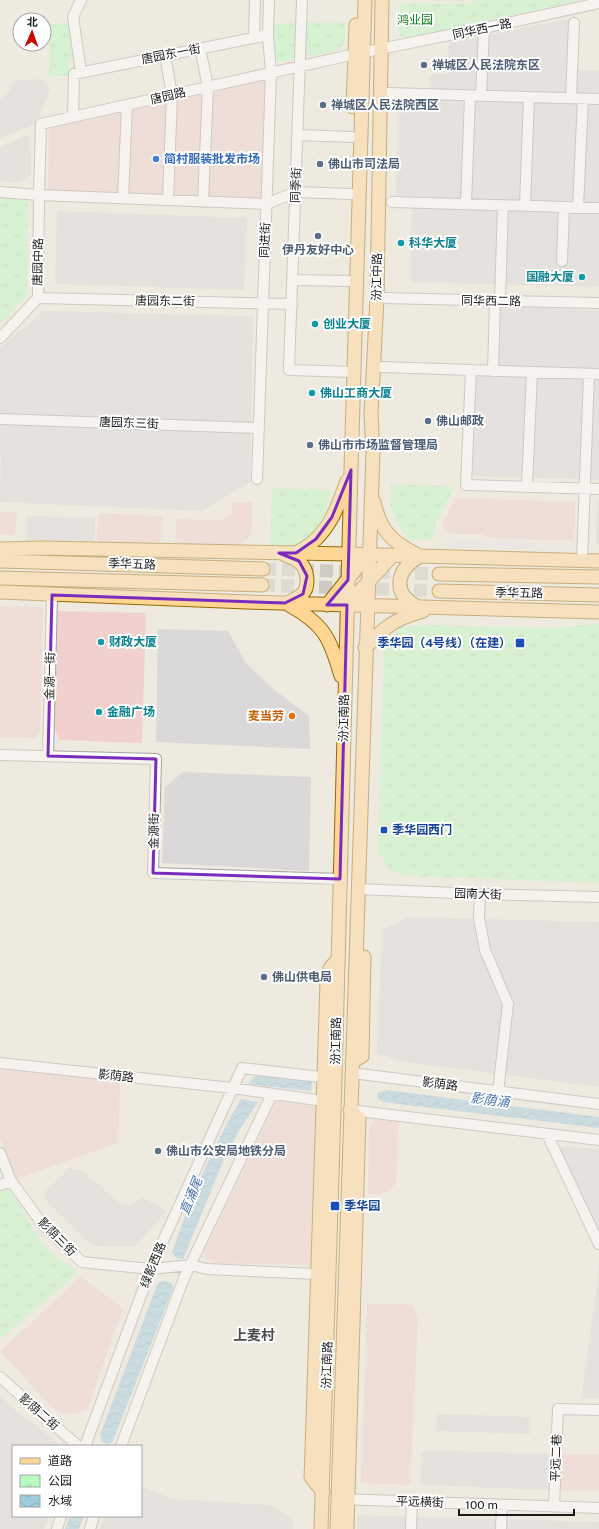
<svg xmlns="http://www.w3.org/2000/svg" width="599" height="1529" font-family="'Public Sans','Noto Sans SC',sans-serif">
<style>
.residential{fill:#dad8d8}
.commercial{fill:#f0d1ce}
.park{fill:url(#park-tufts)}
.parking{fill:#e7e7e7}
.water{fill:url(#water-waves)}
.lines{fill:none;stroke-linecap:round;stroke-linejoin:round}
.major-tunnel{stroke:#cecbc2;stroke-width:13;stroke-dasharray:13 6;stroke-linecap:butt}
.minor-casing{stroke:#a2a2a2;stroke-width:12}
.major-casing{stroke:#936a00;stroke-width:15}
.minor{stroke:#fff;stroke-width:10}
.major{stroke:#ffd694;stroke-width:13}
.marked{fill:none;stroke:#7b2cbf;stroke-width:3;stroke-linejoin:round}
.service-dot{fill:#5c6f8a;stroke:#fff;stroke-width:1.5}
.shop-dot{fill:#3f7fe0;stroke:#fff;stroke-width:1.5}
.culture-dot{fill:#0f9aa8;stroke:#fff;stroke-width:1.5}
.transit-dot{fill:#1a4fb4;stroke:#fff;stroke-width:1.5}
.food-dot{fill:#e8710a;stroke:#fff;stroke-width:1.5}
.labels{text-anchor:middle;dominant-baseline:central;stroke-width:4;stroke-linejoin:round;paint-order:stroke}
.park-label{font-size:12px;fill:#077c17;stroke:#fff}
.street-label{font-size:12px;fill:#1b1b1b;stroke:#fff}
.service-label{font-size:12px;font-weight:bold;fill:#4e5e75;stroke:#fff;text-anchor:start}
.shop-label{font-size:12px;font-weight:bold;fill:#366cbe;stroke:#fff;text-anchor:start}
.culture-label{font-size:12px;font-weight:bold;fill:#0d838f;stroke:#fff;text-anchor:start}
.transit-label{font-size:12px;font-weight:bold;fill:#164399;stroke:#fff;text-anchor:start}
.food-label{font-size:12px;font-weight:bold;fill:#c56008;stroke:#fff;text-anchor:end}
.water-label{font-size:13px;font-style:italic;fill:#4574ad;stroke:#fff}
.quarter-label{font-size:14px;font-weight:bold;fill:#4e4e4e;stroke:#fff}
</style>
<defs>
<pattern id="park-tufts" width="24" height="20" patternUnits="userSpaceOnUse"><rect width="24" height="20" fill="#bafbc2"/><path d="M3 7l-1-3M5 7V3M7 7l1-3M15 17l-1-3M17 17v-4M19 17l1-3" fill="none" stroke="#9fd7a6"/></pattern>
<pattern id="water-waves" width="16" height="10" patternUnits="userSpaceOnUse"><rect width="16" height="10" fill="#9eccdd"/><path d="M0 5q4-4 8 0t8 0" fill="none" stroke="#88afbd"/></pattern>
</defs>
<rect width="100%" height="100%" fill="#eeeae0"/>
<path class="residential" d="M403,0H465L464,1Z
M576,17L574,70L599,71V287L410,282L412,196H396L399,90L429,91L430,74H448L449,43Z
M42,79L50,89L36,124L0,138V100L11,89L12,81Z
M30,134L31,174L27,179L19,183L0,181V147Z
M57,211L247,218L244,290L55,284Z
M498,306L599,310V480L471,476L475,374L496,375Z
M44,311L253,316L250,482L202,511L0,502L1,454H0V347Z
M597,501H599V545H596Z
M27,516L95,518L94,542L93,545L28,542L26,539Z
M158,629L228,631L246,663L272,688L309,716L310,749L156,742Z
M183,772L311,777L309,871L162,863L165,787Z
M408,917L599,922V1087L404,1062L377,1053L382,930Z
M559,1146L599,1149V1235Z
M71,1168L81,1170L113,1198L123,1205L132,1204L142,1197L167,1211L134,1247L93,1246L45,1199L44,1192Z
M599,1264V1399H581L595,1299Z
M0,1395L14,1409L52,1438L59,1446H13V1516H49L44,1529H0Z
M437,1414L530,1417V1434L436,1431Z
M422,1450L549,1454V1490L420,1485Z
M141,1487L173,1499L270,1505L293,1519V1529H100L105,1516H141Z
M357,1515L599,1522V1529H357Z"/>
<path class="commercial" d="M266,78L262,197L256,200L48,191L49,128L219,91Z
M455,498L575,502L574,541L490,538L480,534H453L445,531L442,525Z
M252,502V528L251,535L242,543L229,547L175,545L176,519L222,520L232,512V503Z
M0,512H17L15,531L13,535H0Z
M101,513L162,516L163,529L161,539L154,546L101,544L97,539L98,516Z
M0,606L41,607L43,610L40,732L35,738L0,737Z
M58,611L146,613L142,743L60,740L54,729Z
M2,1070L118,1081L120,1086L118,1141L116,1144L15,1179L0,1139V1072Z
M276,1101L318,1107L314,1265L217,1263L206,1259L204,1252Z
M378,1118L399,1119L396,1183L390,1189L381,1194H368L369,1127L375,1119Z
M81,1277L123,1308L87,1410L68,1415L53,1408L0,1351Z
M367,1304H411L418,1317L410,1485L361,1483Z
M559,1454L599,1455V1491L558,1490Z"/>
<path class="park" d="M474,0H582L406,39L400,36C396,28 396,12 401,4L409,3L470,4Z
M70,22C72,33 78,55 68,63L70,76L49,77L50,25Z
M307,22L345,23C345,29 346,37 344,43C340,53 315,55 305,56Z
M297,23L296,58L275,63L274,25Z
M0,197L28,200L27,296L0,324Z
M391,484L452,486L451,495L435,524L434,540L409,539L400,528L390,505Z
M272,488L330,490C324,531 313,546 270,549Z
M599,624V883L405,876L388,868L378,851L384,647L398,629L403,627L432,625L546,628Z
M9,1189L43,1244L54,1256L79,1272L0,1339V1192Z"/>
<path class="parking" d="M445,538L574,544V552L442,547V542Z"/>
<path class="water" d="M263,1074L312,1081L311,1091L248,1084L254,1077Z
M386,1090L599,1117V1128L382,1102L377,1098L378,1093Z
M241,1099L258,1102L240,1129L225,1157L183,1259L176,1258L172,1252C191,1199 212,1147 241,1099Z
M164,1281L171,1283L173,1287L172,1291L113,1441L108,1444L102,1442L100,1435L157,1285L159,1282Z
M70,1516H84L79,1529H65Z"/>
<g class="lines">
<path class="major-tunnel" d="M263,569L439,574
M262,585L439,591"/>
<defs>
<path id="minor" d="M81,0L73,17L81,72
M302,0L289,370L354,372
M254,37L255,0
M200,48L208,87L203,202
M165,55L172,95L168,200
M389,93L599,99
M481,96L484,28
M571,98L574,23
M73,117L74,74L268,35
M298,135L352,137
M0,192L39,195L266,204L296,192L351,194
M123,198L127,105
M392,202L599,208
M466,204L470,96
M525,205L529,97
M578,207L583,99
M562,261L564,207
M293,280L349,281
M38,298L292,304
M384,298L599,303
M500,301L503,205
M0,338L38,298L39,195L41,124L355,54L484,28L599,3
M381,367L471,370
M493,371L495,301
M599,374L471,370L466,485L599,489
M0,419L258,428
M257,479L271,73L268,35L269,0
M527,486L532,372
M582,561L589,374
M0,755L156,759L153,873L340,879
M48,756L52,595
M358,889L480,894L599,897
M480,894L479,918L485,950L508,1004L498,1092
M0,1063L232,1088L330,1102
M352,1073L599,1104
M350,1110L599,1140
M547,1134L599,1244
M0,1153L11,1181L43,1225L82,1262L151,1269L191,1265L207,1269L317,1274
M0,1185L11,1181
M0,1377L78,1446
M85,1446L153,1263L242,1068L329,1078
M121,1446L184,1278L272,1094
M341,1499L599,1508
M554,1507L558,1409L599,1410
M57,1529L61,1516
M90,1529L94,1516
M411,1529L412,1502
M501,1529L502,1505"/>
<path id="major" d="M353,107L356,25
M374,502C380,530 392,542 416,554
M0,549L43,548L349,554L599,561
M296,553C303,549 311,545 316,539C333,523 339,502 347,481
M285,555C299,559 307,566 307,581C307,585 306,590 303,593C299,598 293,600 287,603
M0,561L263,569
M439,574L599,577
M0,578L262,585
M439,591L599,595
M0,592L247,602L599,612
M289,605C324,624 330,638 341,676
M327,605L368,554
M347,605L393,555
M418,607C391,593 396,570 420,556
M365,648C372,642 378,634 386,628C397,619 410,615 423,611
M352,1062L362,1056L364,957
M323,1492L311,1477L312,1451L327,981L330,968L338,959
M321,1529L335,1079L351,470L365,0
M337,1529L373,452L371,415L377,298L382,0
M347,1529L359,1118L350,1110"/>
</defs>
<use href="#minor" class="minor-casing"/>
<use href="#major" class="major-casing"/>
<use href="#minor" class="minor"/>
<use href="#major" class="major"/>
</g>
<path d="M0 0H599V1529H0ZM351,470L348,580L327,605H347L340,879L153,873L156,759L48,756L52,595L285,603L303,594L307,576L299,561L279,553H296L316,539L332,517Z" fill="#eeeae0" fill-opacity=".55" fill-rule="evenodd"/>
<path class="marked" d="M351,470L348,580L327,605H347L340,879L153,873L156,759L48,756L52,595L285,603L303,594L307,576L299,561L279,553H296L316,539L332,517Z"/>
<g class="service-dot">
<circle cx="424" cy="65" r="4"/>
<circle cx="323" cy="105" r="4"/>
<circle cx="320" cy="164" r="4"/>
<circle cx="318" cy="236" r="4"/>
<circle cx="428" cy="421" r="4"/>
<circle cx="310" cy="445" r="4"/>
<circle cx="264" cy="977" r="4"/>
<circle cx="158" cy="1151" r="4"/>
</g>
<circle class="shop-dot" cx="156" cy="159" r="4"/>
<g class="culture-dot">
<circle cx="401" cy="243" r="4"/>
<circle cx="582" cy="277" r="4"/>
<circle cx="315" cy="324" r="4"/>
<circle cx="312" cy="393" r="4"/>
<circle cx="101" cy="642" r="4"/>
<circle cx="99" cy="712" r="4"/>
</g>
<g class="transit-dot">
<rect x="515" y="638" width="10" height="10" rx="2"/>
<rect x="380" y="826" width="8" height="8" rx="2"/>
<rect x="330" y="1201" width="10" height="10" rx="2"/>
</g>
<circle class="food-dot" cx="292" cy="716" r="4"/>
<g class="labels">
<g class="park-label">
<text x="415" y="20">鸿业园</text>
</g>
<g class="street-label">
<text transform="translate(482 29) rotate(-12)">同华西一路</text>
<text transform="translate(171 54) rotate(-11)">唐园东一街</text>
<text transform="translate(168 96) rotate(-13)">唐园路</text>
<text transform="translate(296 185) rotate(-88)">同季街</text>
<text transform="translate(265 240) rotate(-88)">同进街</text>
<text transform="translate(38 262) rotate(-89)">唐园中路</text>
<text transform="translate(377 277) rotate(-89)">汾江中路</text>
<text transform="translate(165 301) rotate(1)">唐园东二街</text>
<text transform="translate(491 301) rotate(1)">同华西二路</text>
<text transform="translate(129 423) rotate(2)">唐园东三街</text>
<text transform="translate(132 564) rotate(2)">季华五路</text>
<text transform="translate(519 593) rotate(1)">季华五路</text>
<text transform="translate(50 676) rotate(-89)">金源一街</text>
<text transform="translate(344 718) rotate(-89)">汾江南路</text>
<text transform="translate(154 831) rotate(-89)">金源街</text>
<text transform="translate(478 894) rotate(2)">园南大街</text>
<text transform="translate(336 1041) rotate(-89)">汾江南路</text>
<text transform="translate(116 1076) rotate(6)">影荫路</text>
<text transform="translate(440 1084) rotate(7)">影荫路</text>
<text transform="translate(57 1237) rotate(45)">影荫三街</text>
<text transform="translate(153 1265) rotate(-68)">绿影西路</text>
<text transform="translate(327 1365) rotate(-88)">汾江南路</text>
<text transform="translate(39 1412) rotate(41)">影荫二街</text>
<text transform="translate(556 1458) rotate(-88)">平远二巷</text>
<text transform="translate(420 1502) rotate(2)">平远横街</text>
</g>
<g class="service-label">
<text x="432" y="65">禅城区人民法院东区</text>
<text x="331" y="105">禅城区人民法院西区</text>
<text x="328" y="164">佛山市司法局</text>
<text x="318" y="250" text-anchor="middle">伊丹友好中心</text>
<text x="436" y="421">佛山邮政</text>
<text x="318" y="445">佛山市市场监督管理局</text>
<text x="272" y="977">佛山供电局</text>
<text x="166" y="1151">佛山市公安局地铁分局</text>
</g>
<g class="shop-label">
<text x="164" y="159">简村服装批发市场</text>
</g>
<g class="culture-label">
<text x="409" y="243">科华大厦</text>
<text x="574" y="277" text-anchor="end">国融大厦</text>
<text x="323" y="324">创业大厦</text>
<text x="320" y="393">佛山工商大厦</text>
<text x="109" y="642">财政大厦</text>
<text x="107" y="712">金融广场</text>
</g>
<g class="transit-label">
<text x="511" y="643" text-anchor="end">季华园（4号线）（在建）</text>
<text x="392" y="830">季华园西门</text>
<text x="344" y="1206">季华园</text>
</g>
<g class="food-label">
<text x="284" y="716">麦当劳</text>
</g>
<g class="water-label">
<text transform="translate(490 1100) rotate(7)">影荫涌</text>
<text transform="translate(191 1196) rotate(-68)">直涌尾</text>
</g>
<g class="quarter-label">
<text x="254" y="1335">上麦村</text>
</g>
</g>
<rect x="12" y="1445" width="130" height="72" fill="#ffffff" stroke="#a4a4a4"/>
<rect x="20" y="1458" width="20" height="6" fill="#ffd694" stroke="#a4a4a4"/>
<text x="48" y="1465" font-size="12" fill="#1b1b1b">道路</text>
<rect x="20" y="1475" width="20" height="12" fill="url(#park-tufts)" stroke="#a4a4a4"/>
<text x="48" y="1485" font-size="12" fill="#1b1b1b">公园</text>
<rect x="20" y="1495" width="20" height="12" fill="url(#water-waves)" stroke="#a4a4a4"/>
<text x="48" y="1505" font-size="12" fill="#1b1b1b">水域</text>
<g transform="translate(32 32) rotate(2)"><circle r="19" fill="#ffffff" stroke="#a4a4a4"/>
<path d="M0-3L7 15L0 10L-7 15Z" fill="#c70a00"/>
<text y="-6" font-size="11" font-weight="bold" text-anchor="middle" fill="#1b1b1b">北</text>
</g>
<path d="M459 1509v6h115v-6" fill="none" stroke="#1b1b1b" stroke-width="2"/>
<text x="465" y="1509" font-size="12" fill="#1b1b1b" stroke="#ffffff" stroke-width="3" paint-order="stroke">100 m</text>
</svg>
